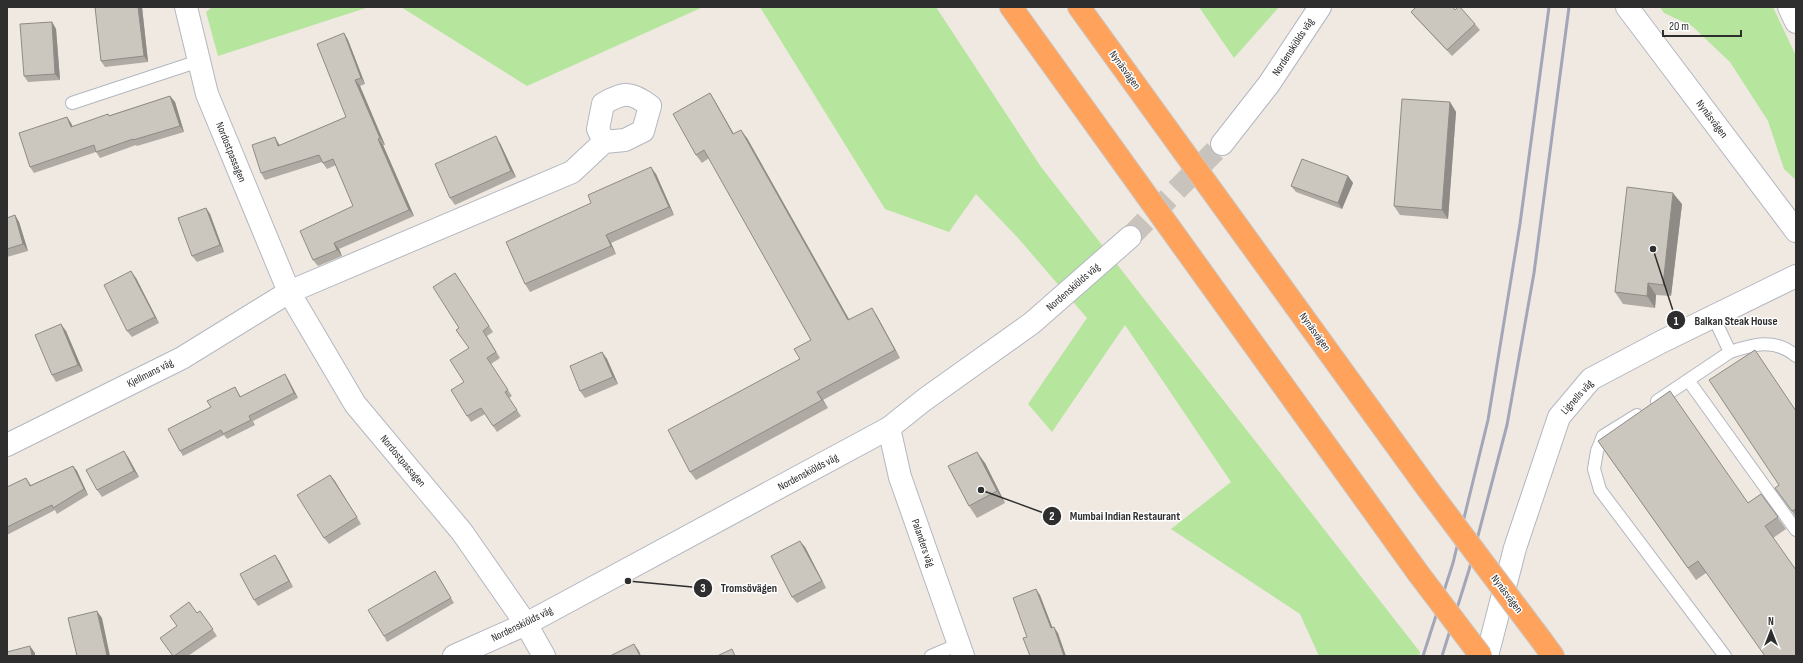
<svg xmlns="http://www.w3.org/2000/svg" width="1803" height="663" font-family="'Sofia Sans Condensed',sans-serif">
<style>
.green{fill:#b6e59e}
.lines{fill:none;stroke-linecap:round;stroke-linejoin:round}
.minor-tunnel{stroke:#c8c4bd;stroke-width:22;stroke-dasharray:22 11;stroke-linecap:butt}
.service-casing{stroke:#b4b7c1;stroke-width:14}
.minor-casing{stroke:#b4b7c1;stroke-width:24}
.tertiary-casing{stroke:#b4b7c1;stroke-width:24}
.motorway-casing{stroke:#c9c9c9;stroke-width:24}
.service{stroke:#fff;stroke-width:12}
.minor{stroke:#fff;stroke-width:22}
.tertiary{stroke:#fff;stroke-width:22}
.motorway{stroke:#ffa35c;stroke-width:22}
.rail{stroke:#a3a6b8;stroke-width:3}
.motorway-bridge-casing{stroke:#c9c9c9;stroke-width:24;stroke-linecap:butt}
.motorway-bridge{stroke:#ffa35c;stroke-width:22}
.wall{fill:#afaba4}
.shaded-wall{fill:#8e8b86}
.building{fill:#cbc7bf;stroke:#8e8b86}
.labels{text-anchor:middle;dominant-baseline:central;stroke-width:3;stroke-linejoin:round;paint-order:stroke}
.street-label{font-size:11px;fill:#2e2e2e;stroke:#fff}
.leader{fill:none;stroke:#2e2e2e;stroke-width:1.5}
.callout-dot{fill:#2e2e2e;stroke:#fff;stroke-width:1.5}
.mark-label{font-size:12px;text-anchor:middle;font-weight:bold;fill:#fff}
.callout-label{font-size:12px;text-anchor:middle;font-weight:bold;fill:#2e2e2e;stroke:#fff;stroke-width:3;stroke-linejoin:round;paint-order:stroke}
</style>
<rect width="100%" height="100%" fill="#efe9e1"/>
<path class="green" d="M212,7H369L218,56L206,12Z
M401,7H703L527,86Z
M760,7H936L1041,167L1420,652L1419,656H1319L1300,614L1171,529L1231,482L1125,325L1052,432L1028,404L1087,318L1018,238L976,194L949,232L885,209Z
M1199,7H1279L1234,58Z
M1660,7H1773L1796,56V180L1784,169L1768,121L1730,62L1692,26L1664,13Z"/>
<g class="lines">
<path class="minor-tunnel" d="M1130,237L1222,144"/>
<defs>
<path id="service" d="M72,103L199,61
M1730,352C1754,344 1775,338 1796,356
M1688,380L1796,530
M1657,401L1730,352L1713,316
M1637,415L1603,436L1597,451L1594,469L1600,490L1725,656
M931,656L959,644"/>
<path id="minor" d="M186,7L207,94L289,292L355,404L462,532L526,624L544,656
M1789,7L1796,22
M1222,144L1269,84L1320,7
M889,428L900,477L963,656
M7,445L182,358L289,292L572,172L604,142L625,140L643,131L650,106C631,91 623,92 603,104L598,129L604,142
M454,656L526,624L889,428L924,400L1032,323L1130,237
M1487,656L1515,548L1559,417L1591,379L1661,342L1796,276"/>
<path id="tertiary" d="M1627,7L1796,231"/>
<path id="motorway" d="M1011,7L1418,573
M1079,7L1427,488
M1542,641L1553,656"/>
</defs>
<use href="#service" class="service-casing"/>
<use href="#minor" class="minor-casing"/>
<use href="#tertiary" class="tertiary-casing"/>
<use href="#motorway" class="motorway-casing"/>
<use href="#service" class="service"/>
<use href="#minor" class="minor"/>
<use href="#tertiary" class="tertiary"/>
<use href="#motorway" class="motorway"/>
<path class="rail" d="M1423,656L1453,563L1488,420L1520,224L1549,7
M1442,656L1469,570L1507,425L1534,273L1569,7"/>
<defs>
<path id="motorway-bridge" d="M1427,488L1542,641
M1418,573L1481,656"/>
</defs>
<use href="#motorway-bridge" class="motorway-bridge-casing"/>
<use href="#motorway-bridge" class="motorway-bridge"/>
</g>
<path class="wall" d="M142,7L148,62L105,67L101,61Z
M1455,10L1475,24L1480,30L1452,56L1416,18L1411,12Z
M52,22L56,29L60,80L28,82L24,76Z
M344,33L348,40L365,84L360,86L385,145H383L414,216L339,249L342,256L318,266L313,260L353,206L336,165L327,169L322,162L265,180L261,173L279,144L280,145L346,117Z
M170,96L175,102L184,132L137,146L136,145L100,158L96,152L34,173L30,167L67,117L71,123L73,127Z
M715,101L734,134L747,138L849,320L872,308L877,316L900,358L823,400L828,408L696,480L690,472L800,359L811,340L709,158L702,163L696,155Z
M1450,102L1456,112L1448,219L1400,215L1394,206Z
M500,143L516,177L455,205L450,198Z
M656,174L674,215L611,243L616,254L530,292L525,284Z
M1348,176L1353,183L1342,209L1296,192L1291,186Z
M1682,204L1671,296L1656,295L1655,308L1623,304L1615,292Z
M206,208L210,214L224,252L197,262L192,256Z
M15,215L19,222L28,251L7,257V218Z
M455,273L493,332L487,336L500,358L491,364L512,396L509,398L521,416L497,432L485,414L471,422L467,416L464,382L469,348L459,328Z
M136,278L159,323L132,337L127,331Z
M66,331L83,371L56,382L52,375Z
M602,352L607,359L618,384L585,398L580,391Z
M288,379L298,398L253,421L255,425L227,439L224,435L183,456L180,451L211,407L235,387L241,397Z
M1796,411V517L1775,488L1779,485Z
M1598,441L1748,503L1761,494L1786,529L1773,538L1706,573L1696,580Z
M128,457L139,477L102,497L97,490Z
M985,463L1005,503L977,518L969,506Z
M73,466L77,471L88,495L57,514L55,510L7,535V487L26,478L31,485Z
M330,475L361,524L329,544L324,538Z
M805,547L826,588L797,603L792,597Z
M275,555L279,561L293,587L258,606L254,600Z
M435,571L454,603L387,642L384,636Z
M200,611L217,636L188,656H173L197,613Z"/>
<path class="shaded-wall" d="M138,7H142L148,62L144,56Z
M52,22L56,29L60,80L55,74Z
M344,33L348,40L365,84L361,78Z
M355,80L360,86L385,145L380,138Z
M710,93L715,101L738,142L733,134Z
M170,96L175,102L184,132L180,126Z
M1450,102L1456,112L1448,219L1442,210Z
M67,117L71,123L75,133L71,127Z
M741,130L747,138L854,328L848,320Z
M496,136L500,143L516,177L511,171Z
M275,137L279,144L282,152L278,146Z
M378,139L383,145L414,216L409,210Z
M651,167L656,174L674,215L669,207Z
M1348,176L1353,183L1342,209L1338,203Z
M1673,193L1682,204L1671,296L1663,285Z
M206,208L210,214L224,252L220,245Z
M15,215L19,222L28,251L23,244Z
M606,235L611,243L616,254L611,246Z
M334,243L339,249L342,256L337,250Z
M131,271L136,278L159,323L155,317Z
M1648,283L1656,295L1655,308L1647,296Z
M872,308L877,316L900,358L895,350Z
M61,324L66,331L83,371L78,365Z
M602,352L607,359L618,384L613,377Z
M285,374L288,379L298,398L294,393Z
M817,392L823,400L828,408L822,400Z
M124,451L128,457L139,477L134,471Z
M977,452L985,463L1005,503L997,491Z
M73,466L77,471L88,495L84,489Z
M330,475L335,481L361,524L357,517Z
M800,541L805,547L826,588L822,581Z
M275,555L279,561L293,587L289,581Z
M1036,589L1040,595L1055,634L1051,628Z
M97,611L102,618L110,656H107Z
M1054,627L1058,633L1066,656H1064Z
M634,644L639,651L641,656H640Z
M30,646L35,653V656H32Z"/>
<path class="building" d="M95,7H138L144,56L101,61Z
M1416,7H1453L1455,10L1458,7H1460L1475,24L1447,50L1411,12Z
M52,22L55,74L24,76L20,24Z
M344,33L361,78L355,80L380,138L378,139L409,210L334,243L337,250L313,260L300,231L353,206L333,159L323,163L319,155L261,173L252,145L275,137L278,146L346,117L317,44Z
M710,93L733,134L741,130L848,320L872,308L895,350L817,392L822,400L690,472L668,430L800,359L794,349L811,340L704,150L696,155L673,114Z
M170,96L180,126L133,140V139L96,152L94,145L30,167L19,133L67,117L71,127L108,114L109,116Z
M1402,99L1450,102L1442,210L1394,206Z
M496,136L511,171L450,198L435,164Z
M1302,159L1348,176L1338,203L1291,186Z
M651,167L669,207L606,235L611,246L525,284L506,242L591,203L588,195Z
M1627,187L1673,193L1663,285L1648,283L1647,296L1615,292Z
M206,208L220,245L192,256L178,218Z
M15,215L23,244L7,249V218Z
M131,271L155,317L127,331L104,285Z
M455,273L489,326L483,331L496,352L487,358L508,390L505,392L517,410L493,426L481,408L467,416L451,390L464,382L450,360L469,348L456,330L459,328L433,287Z
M61,324L78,365L52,375L35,335Z
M1755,350L1796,411V509L1792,511L1775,488L1779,485L1709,380Z
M602,352L613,377L580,391L570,366Z
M285,374L294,393L249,416L251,420L223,434L221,430L180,451L168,429L211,407L207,401L235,387L240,397Z
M1670,391L1748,503L1761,494L1778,517L1765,526L1796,570V656H1765L1698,561L1688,568L1598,441Z
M124,451L134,471L97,490L86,470Z
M977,452L997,491L969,506L948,466Z
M73,466L84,489L53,508L52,505L7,527V487L26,478L30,486Z
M330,475L357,517L324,538L297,495Z
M800,541L822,581L792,597L771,556Z
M275,555L289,581L254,600L240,574Z
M435,571L451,598L384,636L368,610Z
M1036,589L1051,628L1054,627L1064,656H1030L1023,638L1027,637L1013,598Z
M189,602L197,613L200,611L213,629L174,656H173L160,638L177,626L170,616Z
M97,611L107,656H77L68,618Z
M634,644L640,656H610Z
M30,646L32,656H7V652Z
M732,649L735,656H717Z"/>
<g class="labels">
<g class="street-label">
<text transform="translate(1293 47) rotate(-57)">Nordenskiölds väg</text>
<text transform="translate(1125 70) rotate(54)">Nynäsvägen</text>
<text transform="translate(1712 119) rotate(53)">Nynäsvägen</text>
<text transform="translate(231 152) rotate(68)">Nordostpassagen</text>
<text transform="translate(1073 287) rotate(-41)">Nordenskiölds väg</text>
<text transform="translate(1315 332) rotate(54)">Nynäsvägen</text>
<text transform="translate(150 373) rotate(-27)">Kjellmans väg</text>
<text transform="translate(1577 397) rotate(-48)">Lignells väg</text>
<text transform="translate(403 461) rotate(50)">Nordostpassagen</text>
<text transform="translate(808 472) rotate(-28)">Nordenskiölds väg</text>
<text transform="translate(923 543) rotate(71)">Palanders väg</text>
<text transform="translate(1507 594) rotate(53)">Nynäsvägen</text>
<text transform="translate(522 624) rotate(-26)">Nordenskiölds väg</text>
</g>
</g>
<path class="leader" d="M1653 249L1676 320M981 490L1052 516M628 581L703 588"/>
<g class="callout-dot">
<circle cx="1653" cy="249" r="4"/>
<circle cx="981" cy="490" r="4"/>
<circle cx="628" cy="581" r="4"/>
<circle cx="1676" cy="320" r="10"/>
<circle cx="1052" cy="516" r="10"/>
<circle cx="703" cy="588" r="10"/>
</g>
<g class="mark-label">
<text x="1676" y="325">1</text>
<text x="1052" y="520">2</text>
<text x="703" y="592">3</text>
</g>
<g class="callout-label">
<text x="1736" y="325">Balkan Steak House</text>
<text x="1125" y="520">Mumbai Indian Restaurant</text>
<text x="749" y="592">Tromsövägen</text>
</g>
<rect width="1803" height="663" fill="none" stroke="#2e2e2e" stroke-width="16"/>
<g transform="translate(1771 631)" stroke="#ffffff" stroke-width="3" paint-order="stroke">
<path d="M0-3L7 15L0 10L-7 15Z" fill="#2e2e2e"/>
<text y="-6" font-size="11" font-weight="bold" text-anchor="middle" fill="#2e2e2e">N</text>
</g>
<path d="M1663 30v6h78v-6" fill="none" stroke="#2e2e2e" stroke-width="2"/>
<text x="1669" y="30" font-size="12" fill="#2e2e2e" stroke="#ffffff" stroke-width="3" paint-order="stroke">20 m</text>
</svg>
